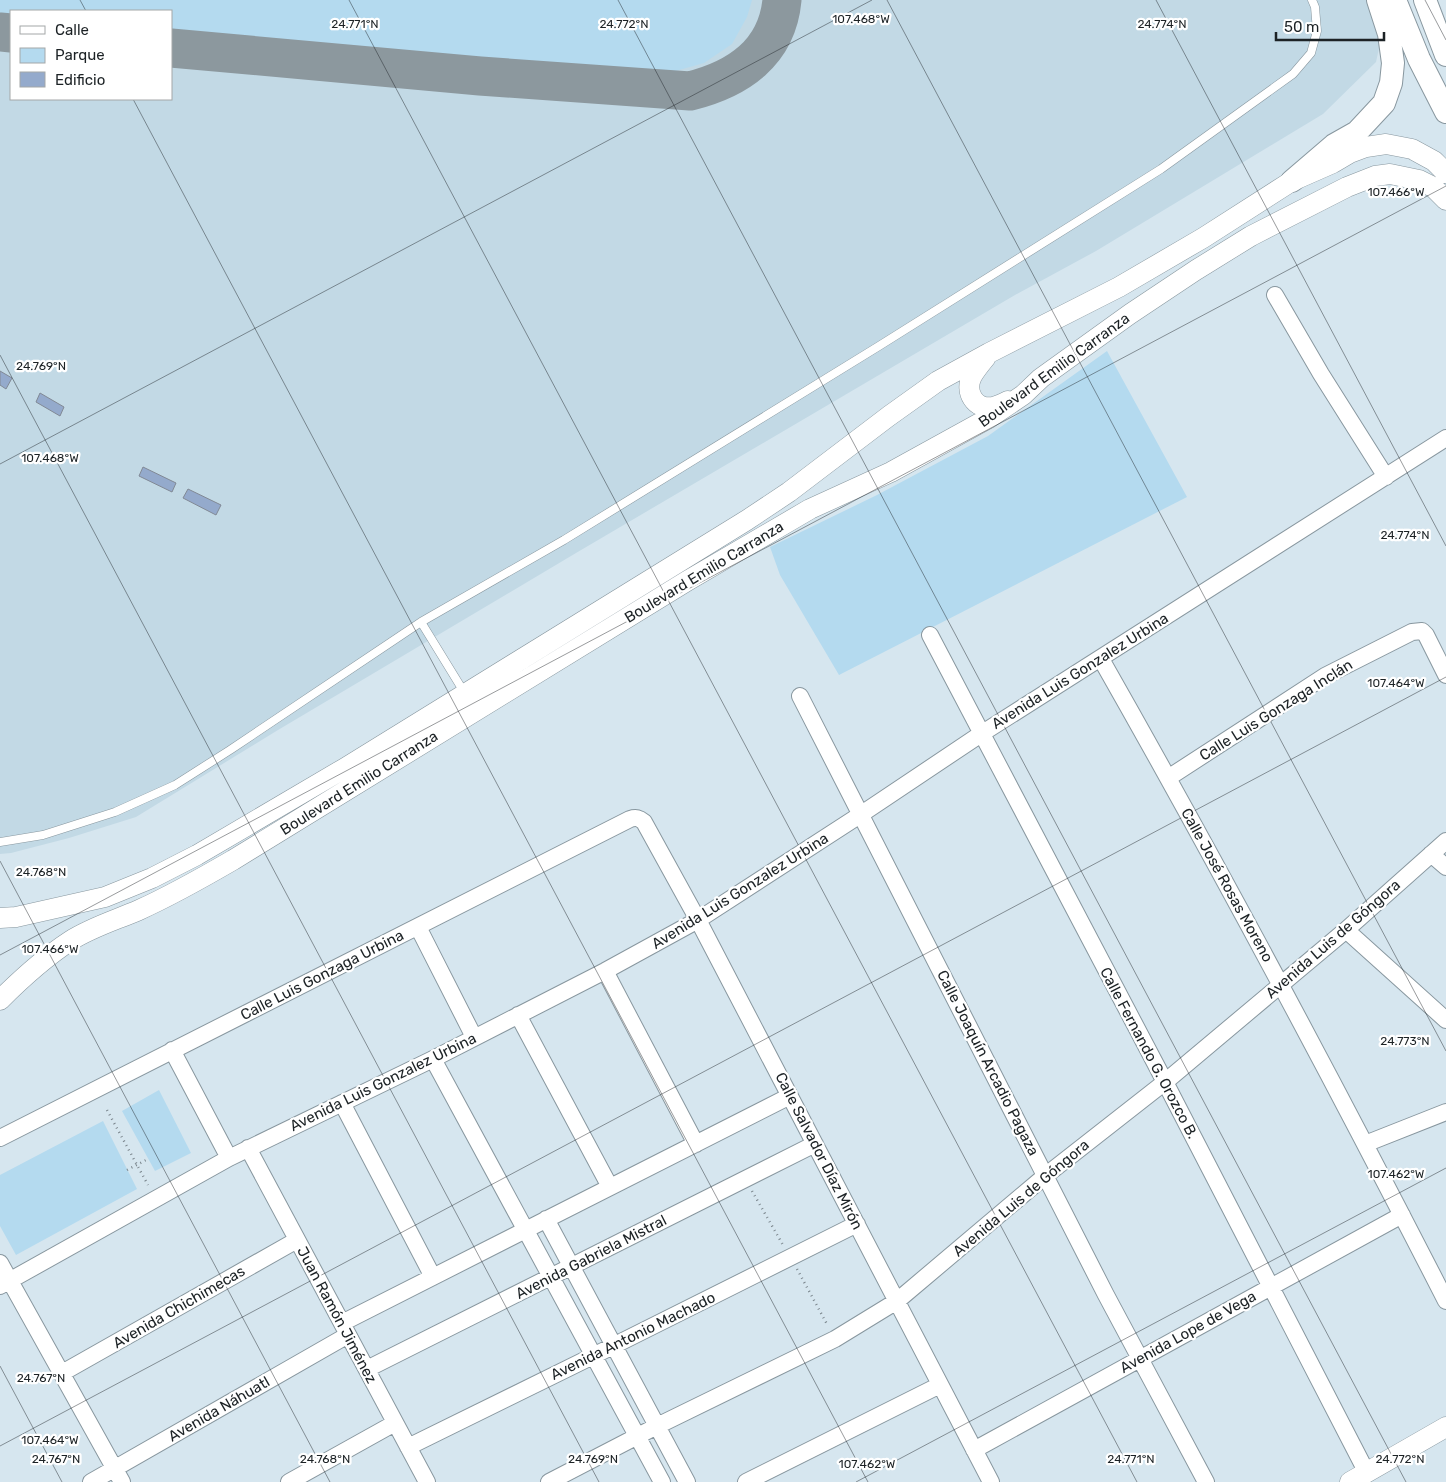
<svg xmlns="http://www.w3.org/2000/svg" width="1446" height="1482" font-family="Rubik,sans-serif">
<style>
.built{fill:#c2d9e5;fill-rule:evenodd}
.green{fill:#b4daef}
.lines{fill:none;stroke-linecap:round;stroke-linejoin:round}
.taxiway{stroke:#8c989e;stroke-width:39}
.building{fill:#94aacc;stroke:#818995}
.service-casing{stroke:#88979f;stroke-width:9}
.minor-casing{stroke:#88979f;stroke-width:18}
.tertiary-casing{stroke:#88979f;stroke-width:21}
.secondary-casing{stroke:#88979f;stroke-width:24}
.path{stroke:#7c878e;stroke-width:2.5;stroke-dasharray:1 4;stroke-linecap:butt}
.service{stroke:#fff;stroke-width:8}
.minor{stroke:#fff;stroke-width:16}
.tertiary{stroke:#fff;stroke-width:20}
.secondary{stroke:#fff;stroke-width:22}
.ticks{fill:none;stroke:#1c2225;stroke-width:1;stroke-opacity:0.45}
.labels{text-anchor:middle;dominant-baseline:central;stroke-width:4.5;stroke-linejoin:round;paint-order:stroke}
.street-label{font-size:15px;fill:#1c2225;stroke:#fff}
.ticks-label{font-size:12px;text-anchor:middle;fill:#1c2225;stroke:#fff;stroke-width:4.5;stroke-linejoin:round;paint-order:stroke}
</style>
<rect width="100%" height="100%" fill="#d6e6ef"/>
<path class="built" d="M0,0H1372L1383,30L1376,62L1323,114L1096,251L1015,295L576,553L278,730L136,817L69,838L11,853L0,854ZM11,11H171V99H11Z"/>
<path class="green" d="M0,0H752L747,17L732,44L704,63L672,72L577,71L171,35V11H11V21L0,20Z
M1107,351L1187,497L839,675L780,575L770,547L877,495L988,436Z
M159,1090L191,1153L155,1171L122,1111Z
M103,1121L137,1189L16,1255L0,1226V1175Z"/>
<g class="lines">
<path class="taxiway" d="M0,32L11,33
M171,48L480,76L690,91C738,79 777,53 782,0"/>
</g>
<path class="building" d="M0,371L12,378L6,389L0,385Z
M40,393L64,407L60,416L36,402Z
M143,467L176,483L172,492L139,476Z
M188,489L221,505L216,515L183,498Z"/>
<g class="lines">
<defs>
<path id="service" d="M421,622L464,692
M0,842L43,835L115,812L175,785L230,750L421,622L564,540L879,346L1161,169L1293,74L1311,53L1317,31L1315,7L1312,0"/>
<path id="minor" d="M1275,295L1321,374L1386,477
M930,635L1165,1082L1367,1473
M1101,659C1221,870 1335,1084 1446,1301
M800,696L1106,1295L1206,1482
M1168,778L1325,676L1412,632L1422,631L1426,635L1446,675
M1431,854L1446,867
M418,927L474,1037
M1346,930L1446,1020
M605,971L696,1144
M518,1015L610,1187
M172,1050L229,1158
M433,1059L662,1482
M342,1103L433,1277
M0,1138L630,819C636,817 639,818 644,822L698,920L991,1482
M1365,1144L1446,1112
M248,1148L427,1482
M546,1219L687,1482
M0,1263L122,1482
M0,1286L229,1158L433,1059L605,971L698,920L860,815L981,734L1446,438
M342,1323L790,1096
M367,1369L815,1144
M62,1373L297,1240
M408,1447L593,1356L857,1224
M974,1450L1402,1215
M91,1482L348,1335
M289,1482L395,1423
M549,1482L657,1426L835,1339L897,1301L1045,1176L1165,1082L1346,930L1446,841
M746,1482L940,1385"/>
<path id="tertiary" d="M986,357C981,363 976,369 972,376C964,392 975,410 993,407C998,406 1004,403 1008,401
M0,918L16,917L105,897L152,878L197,855L345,768L747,520L789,492L889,416L938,381L989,353L1119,287L1203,238L1292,181L1333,163L1350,153L1366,147L1386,144L1412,149L1434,161L1446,173
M0,1000C22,978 44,958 70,941C92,927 116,920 139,910C172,895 202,878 233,860L687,581L810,509L891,472L989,418L1023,395L1041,378L1130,314L1196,270L1251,236L1347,187L1375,176L1390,174L1419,180L1433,187L1446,200
M1350,1482L1446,1427"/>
<path id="secondary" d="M1395,0L1419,59L1446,112
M1425,0L1446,55
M1292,181L1334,145L1357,132L1384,103L1391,83L1393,63L1389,34L1378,0"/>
</defs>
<use href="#service" class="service-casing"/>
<use href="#minor" class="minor-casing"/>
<use href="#tertiary" class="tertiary-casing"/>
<use href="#secondary" class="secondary-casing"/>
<path class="path" d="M107,1110L148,1185
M127,1170L148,1159
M752,1191L783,1245
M797,1269L828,1326"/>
<use href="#service" class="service"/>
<use href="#minor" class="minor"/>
<use href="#tertiary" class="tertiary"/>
<use href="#secondary" class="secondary"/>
</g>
<path class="ticks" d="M80,0L86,11M349,0L1137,1482M618,0L1406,1482M887,0L1446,1051M1156,0L1446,546M1425,0L1446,40M133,99L868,1482M0,355L599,1482M0,464L872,0M0,861L330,1482M0,955L1446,186M0,1366L62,1482M0,1446L1446,677M856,1482L1446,1168"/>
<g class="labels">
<g class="street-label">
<text transform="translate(1054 370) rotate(-36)">Boulevard Emilio Carranza</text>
<text transform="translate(704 572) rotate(-31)">Boulevard Emilio Carranza</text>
<text transform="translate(1080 671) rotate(-32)">Avenida Luis Gonzalez Urbina</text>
<text transform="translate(1276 710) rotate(-32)">Calle Luis Gonzaga Inclán</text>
<text transform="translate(359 783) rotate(-32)">Boulevard Emilio Carranza</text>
<text transform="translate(1227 885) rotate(61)">Calle José Rosas Moreno</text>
<text transform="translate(740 891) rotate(-32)">Avenida Luis Gonzalez Urbina</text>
<text transform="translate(1333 939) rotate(-41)">Avenida Luis de Góngora</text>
<text transform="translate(322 975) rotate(-27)">Calle Luis Gonzaga Urbina</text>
<text transform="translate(1149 1053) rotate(62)">Calle Fernando G. Orozco B.</text>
<text transform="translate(988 1063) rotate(63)">Calle Joaquín Arcadio Pagaza</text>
<text transform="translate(383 1082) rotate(-26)">Avenida Luis Gonzalez Urbina</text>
<text transform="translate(819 1151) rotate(63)">Calle Salvador Díaz Mirón</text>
<text transform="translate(1021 1198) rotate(-40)">Avenida Luis de Góngora</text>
<text transform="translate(591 1257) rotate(-27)">Avenida Gabriela Mistral</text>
<text transform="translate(179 1307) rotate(-30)">Avenida Chichimecas</text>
<text transform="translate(337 1315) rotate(62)">Juan Ramón Jiménez</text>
<text transform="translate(1188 1332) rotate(-29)">Avenida Lope de Vega</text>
<text transform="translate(633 1336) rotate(-26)">Avenida Antonio Machado</text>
<text transform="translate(219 1409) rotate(-30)">Avenida Náhuatl</text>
</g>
</g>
<g class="ticks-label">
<text x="861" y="23">107.468°W</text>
<text x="355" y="28">24.771°N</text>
<text x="624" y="28">24.772°N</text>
<text x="1162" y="28">24.774°N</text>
<text x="1396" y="196">107.466°W</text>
<text x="41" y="370">24.769°N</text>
<text x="50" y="462">107.468°W</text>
<text x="1405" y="539">24.774°N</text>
<text x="1396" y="687">107.464°W</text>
<text x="41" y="876">24.768°N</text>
<text x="50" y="953">107.466°W</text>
<text x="1405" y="1045">24.773°N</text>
<text x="1396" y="1178">107.462°W</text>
<text x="41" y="1382">24.767°N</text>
<text x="50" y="1444">107.464°W</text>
<text x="56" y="1463">24.767°N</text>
<text x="325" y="1463">24.768°N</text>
<text x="593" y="1463">24.769°N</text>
<text x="1131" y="1463">24.771°N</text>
<text x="1400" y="1463">24.772°N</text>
<text x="867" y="1468">107.462°W</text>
</g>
<rect x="10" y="10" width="162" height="90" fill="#ffffff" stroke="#a4a7a8"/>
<rect x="20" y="26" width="25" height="8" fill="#ffffff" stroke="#a4a7a8"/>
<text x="55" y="35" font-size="15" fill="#1c2225">Calle</text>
<rect x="20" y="48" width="25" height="15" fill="#b4daef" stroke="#a4a7a8"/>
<text x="55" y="60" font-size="15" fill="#1c2225">Parque</text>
<rect x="20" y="72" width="25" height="15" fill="#94aacc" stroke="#a4a7a8"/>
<text x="55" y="85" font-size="15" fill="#1c2225">Edificio</text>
<path d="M1276 32v8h108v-8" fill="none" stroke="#1c2225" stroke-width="2.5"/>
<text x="1284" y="32" font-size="15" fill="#1c2225" stroke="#ffffff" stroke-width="4" paint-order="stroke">50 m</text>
</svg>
